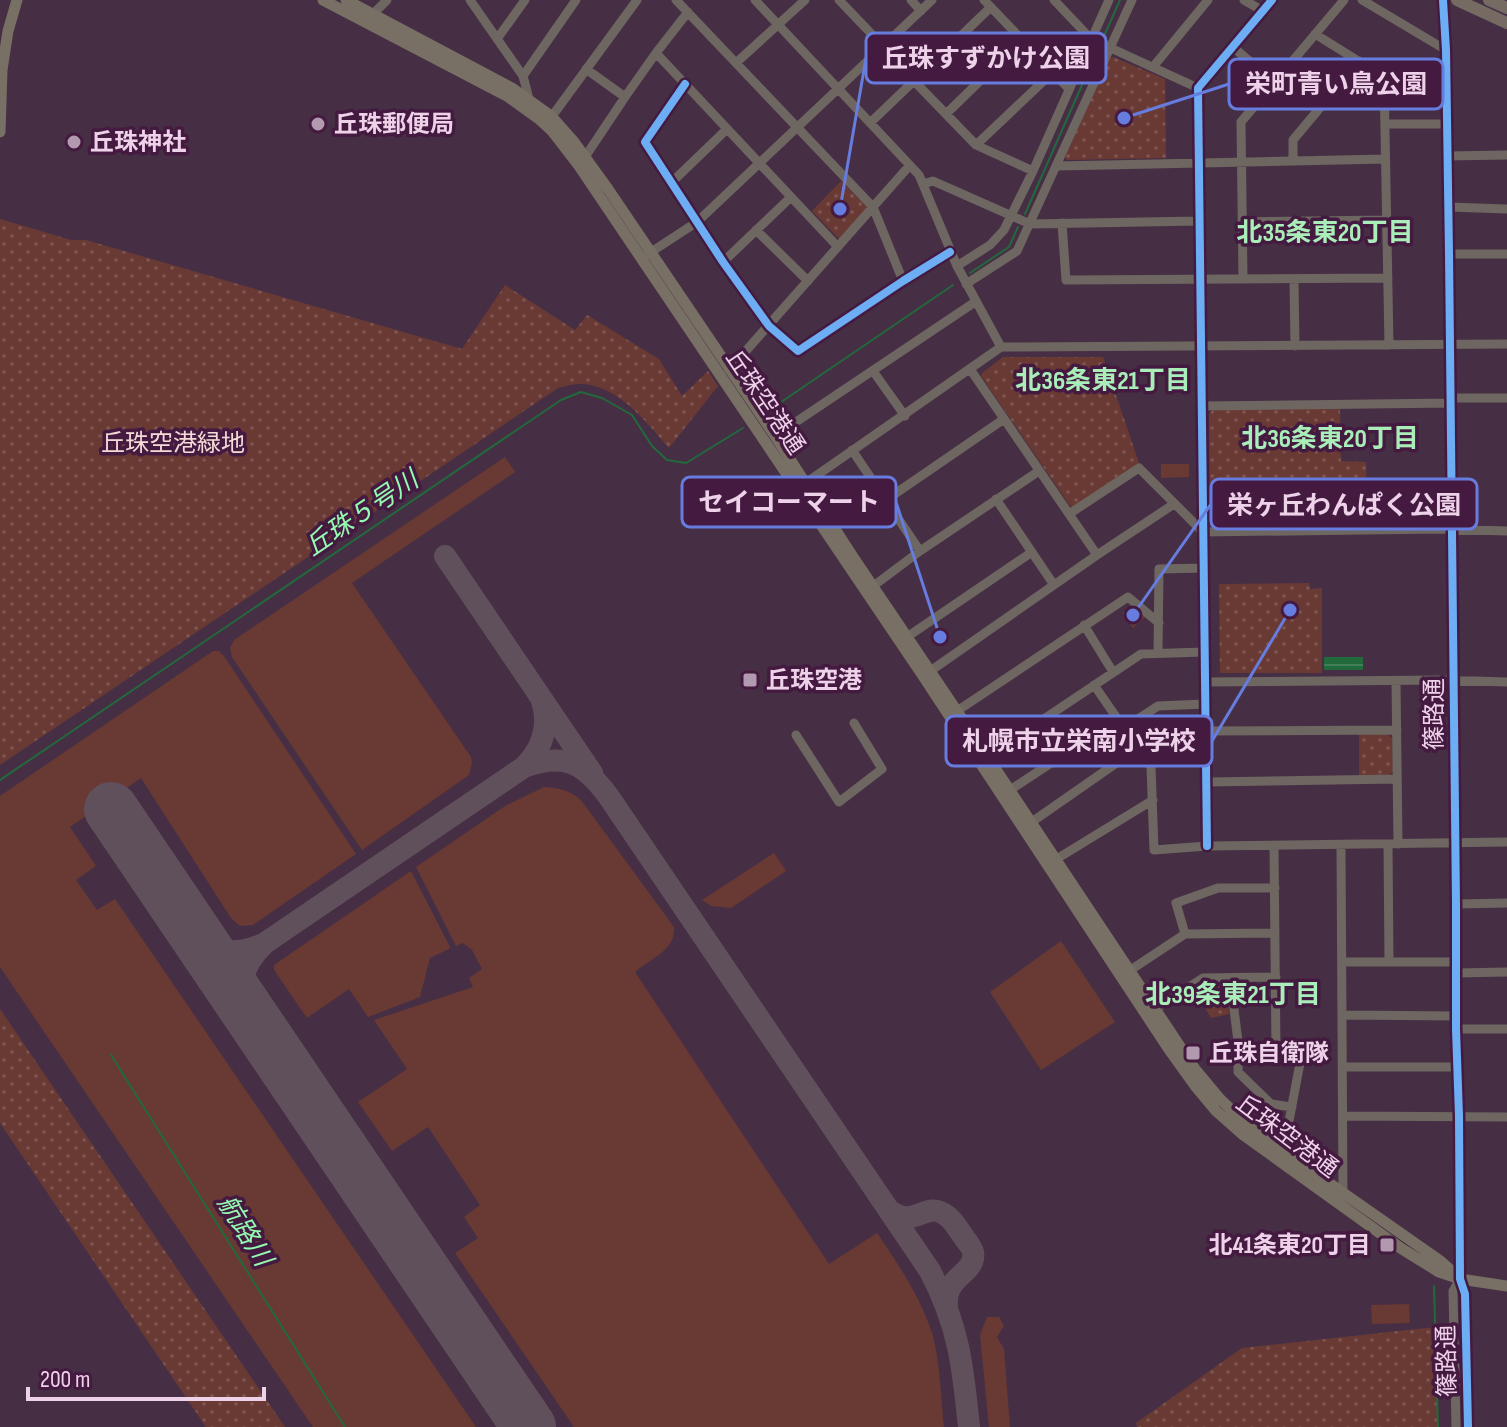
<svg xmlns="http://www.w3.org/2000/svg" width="1507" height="1427" font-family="'Sofia Sans Condensed','Noto Sans JP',sans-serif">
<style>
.grass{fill:#693934}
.park{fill:url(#park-dots)}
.water{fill:url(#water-rules)}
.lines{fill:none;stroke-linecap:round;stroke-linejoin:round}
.stream{stroke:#22693c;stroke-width:2}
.taxiway{stroke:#60505b;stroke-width:22}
.runway{stroke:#60505b;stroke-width:54}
.minor{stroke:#6e6661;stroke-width:9}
.major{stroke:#787064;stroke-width:11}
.highway{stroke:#766b63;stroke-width:12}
.cycleway-casing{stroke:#451a41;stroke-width:13}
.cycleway{stroke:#6dadf4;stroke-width:8}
.poi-dot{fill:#b399af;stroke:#451a41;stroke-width:3}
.labels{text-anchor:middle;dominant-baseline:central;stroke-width:7;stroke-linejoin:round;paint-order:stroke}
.poi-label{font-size:24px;font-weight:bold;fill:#eed2e9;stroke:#451a41;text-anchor:start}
.street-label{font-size:24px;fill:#eed2e9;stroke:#451a41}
.park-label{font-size:24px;fill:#f4dbd6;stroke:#451a41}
.neighbourhood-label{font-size:26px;font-weight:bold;fill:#a9eeb9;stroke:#451a41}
.water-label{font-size:26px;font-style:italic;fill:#94fbb0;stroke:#451a41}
.leader{fill:none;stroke:#667cde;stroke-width:3}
.callout-dot{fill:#667cde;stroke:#451a41;stroke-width:3}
.callout{fill:#451a41;stroke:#667cde;stroke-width:3}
.callout-label{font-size:26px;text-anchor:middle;font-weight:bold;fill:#eed2e9}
</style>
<defs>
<pattern id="park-dots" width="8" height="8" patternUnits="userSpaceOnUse" patternTransform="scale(2)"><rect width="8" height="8" fill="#693934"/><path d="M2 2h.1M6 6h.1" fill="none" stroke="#7f5551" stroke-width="1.8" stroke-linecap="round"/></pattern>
<pattern id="water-rules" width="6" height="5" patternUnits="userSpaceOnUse" patternTransform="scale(2)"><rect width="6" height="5" fill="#22693c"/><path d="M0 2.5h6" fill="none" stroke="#427e58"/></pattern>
</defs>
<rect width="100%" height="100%" fill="#462f44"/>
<path class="grass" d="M505,457L515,472L352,583L471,757L472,763L469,775L362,850L232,657L230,648L234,640Z
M1161,464H1189V477L1161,478Z
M213,651H219L224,656L356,854L253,925L240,926L231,918L141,778L70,827L96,866L76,880L97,910L115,899L476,1427H313L0,967V796Z
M544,787C560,788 569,790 581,800L674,927C676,950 650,959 635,972L829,1264L877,1233C898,1264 920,1296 932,1333C940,1359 941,1399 944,1427H574L455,1253L478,1238L464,1217L480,1205L428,1127L392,1151L358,1102L407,1069L374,1020L473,987L469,978L482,969L472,950L463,943L456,946L416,867L505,806Z
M774,853L786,871L731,908L711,906L702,900Z
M411,871L450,947L449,949L430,958L420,997L368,1017L349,989L307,1018L274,970V965Z
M1061,941L1115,1022L1041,1070L990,992Z
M1409,1304L1410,1323L1372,1324L1371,1305Z
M987,1317H999L1004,1326L997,1337L1004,1349L1010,1427H989L980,1335Z"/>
<path class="park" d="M1113,57L1165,79L1166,158L1067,160L1065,157L1110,58Z
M841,181L868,208L840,240L812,211Z
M0,219L71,240H86L462,349L505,285L575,330L587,315L659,359L682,396L708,371L718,386L669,448C646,422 621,388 584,384C576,383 566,386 558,388L0,765Z
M1003,357H1103L1139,463L1073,507L1070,506L981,376L982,373Z
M1213,409H1340L1341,461L1366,462L1368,524L1215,525L1210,521L1209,414Z
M1309,583L1310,589L1322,588V673H1220L1219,584Z
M1132,606L1145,617L1133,628L1123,613Z
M1359,734H1387L1392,738L1393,772L1389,775H1359Z
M1223,982L1226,985L1229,1014L1211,1018L1194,990L1206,983Z
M0,1009L285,1427H206L0,1123Z
M1435,1327L1438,1427H1137L1136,1423L1242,1348Z"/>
<path class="water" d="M1324,657H1363V670H1324Z"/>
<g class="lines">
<path class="stream" d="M1104,36L1120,0
M1025,214L1097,51
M970,273L1009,247L1018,227
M768,411L953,285
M0,780L561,400L581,392L602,398L632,415L652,446L667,460L686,463L743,428
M111,1055L345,1427
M1434,1286L1438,1427"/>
<path class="taxiway" d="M445,556L592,773
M524,767C542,750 550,725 542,701
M193,931C215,953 237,957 265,943L524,767C565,752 584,763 609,797L930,1271C959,1326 963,1367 969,1427
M251,1017C239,986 239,968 264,944
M889,1210C916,1231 925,1198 947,1216C954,1221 958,1229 963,1236C966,1240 972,1247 973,1252C977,1274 944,1275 947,1306"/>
<path class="runway" d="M111,809L529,1427"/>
<path class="minor" d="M470,0L523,76L528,95V102
M676,0L873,207L903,281
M755,0L919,175L957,266L1001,347
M839,0L883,46
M911,0L921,11
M984,0L1069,89
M1054,0L1091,39L1198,88
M1244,0L1263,11
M1362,0L1446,50
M1443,0L1446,50L1449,254L1456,904V1029L1459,1116L1460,1279L1465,1294L1468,1427
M373,14L387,0
M1315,34L1384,77L1389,345
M497,39L525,0
M1233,47L1274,82
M656,53L838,247
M736,63L805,0
M1153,67L1208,0
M523,76L576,0
M914,81L976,145L1033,171
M685,84L645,142L723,262L769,326L798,351L903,281L950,252
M625,97L656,53L688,12
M946,114L1022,40
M550,119L637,0
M870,123L991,7
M1385,124H1447
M976,145L1053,72
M1447,156L1507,155
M583,160L625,97L586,69
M1293,160V140L1359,61
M1057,166L1385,159
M671,183L727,129
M923,184L933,181L1030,224L1199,221
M1448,207L1507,209
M1242,222L1386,220
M1062,223L1066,280L1388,278
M756,230L808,281
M648,254L697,222L932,0
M1449,254H1507
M723,262L791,197
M957,266L990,245L1004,230L1033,171L1109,0
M1243,279L1241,122L1344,0
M1294,280L1295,346
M966,284L1017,251L1132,0
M970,369L1097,555
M729,370L910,165
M873,371L905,416
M1451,398H1507
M1202,406L1451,403
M775,436L975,302
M852,450L920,551
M800,487L1001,347L1507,344
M996,499L1054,585
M886,500L1004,419
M1069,514L1139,468L1203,532L1439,529L1507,531
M868,590L920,551L1039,471
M1084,625L1113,672
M907,637L1032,552
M1158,653L1159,569L1204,568
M926,674L1097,555L1174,504
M1396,681L1398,844
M1205,682L1441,680L1507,682
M1094,685L1151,767L1154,850L1207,846L1507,842
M957,711L1128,597L1159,623
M1124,728L1158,706L1205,704
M1206,731L1397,730
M796,735L839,802L882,769L854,723
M984,759L1141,654L1204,652
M1206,782L1397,779
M1010,790L1118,719
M1026,826L1138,748
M1388,844L1389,962
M1341,845L1343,1197
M1207,846L1198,88L1272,0
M1050,863L1153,800
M1456,904L1507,903
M1185,934L1176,903L1218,888H1275
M1342,962H1456
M1129,971L1185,934L1275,933
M1456,973L1507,972
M1230,978L1238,1041V1072L1271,1104L1292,1107
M1155,1009L1203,978L1276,977
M1343,1015L1456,1016
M1456,1029H1507
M1343,1067H1456
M1343,1116L1507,1117
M1272,1145L1289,1121L1300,1063L1276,1051L1274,846
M1456,1427L1453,1291L1460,1279"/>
<path class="major" d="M323,0L507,96L539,119L552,131L579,166L923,676L1168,1048L1196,1087L1216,1111L1242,1134L1402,1249L1439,1272L1460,1279L1507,1286
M346,0L512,88L551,116L574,142L608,189L775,436L853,557L957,711L1195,1069L1220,1099L1249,1127L1439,1260L1455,1274
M0,132L2,70L8,31L17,0"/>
<path class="highway" d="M1457,0L1507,23
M1489,0L1507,8"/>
<defs>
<path id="cycleway" d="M1443,0L1446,50L1449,254L1456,904V1029L1459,1116L1460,1279L1465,1294L1468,1427
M685,84L645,142L723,262L769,326L798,351L903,281L950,252
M1207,846L1198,88L1272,0"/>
</defs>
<use href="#cycleway" class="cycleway-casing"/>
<use href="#cycleway" class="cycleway"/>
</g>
<g class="poi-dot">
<circle cx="318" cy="124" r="8"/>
<circle cx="74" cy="142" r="8"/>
<rect x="742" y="672" width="16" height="16" rx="4"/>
<rect x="1185" y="1045" width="16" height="16" rx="4"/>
<rect x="1379" y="1237" width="16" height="16" rx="4"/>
</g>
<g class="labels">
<g class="poi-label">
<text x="334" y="124">丘珠郵便局</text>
<text x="90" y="142">丘珠神社</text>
<text x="766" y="680">丘珠空港</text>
<text x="1209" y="1053">丘珠自衛隊</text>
<text x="1371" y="1245" text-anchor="end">北41条東20丁目</text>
</g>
<g class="street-label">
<text transform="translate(765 402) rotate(56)">丘珠空港通</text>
<text transform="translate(1434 714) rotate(-90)">篠路通</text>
<text transform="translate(1287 1136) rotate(37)">丘珠空港通</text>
<text transform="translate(1447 1361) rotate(-91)">篠路通</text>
</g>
<g class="park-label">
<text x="173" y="443">丘珠空港緑地</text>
</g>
<g class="neighbourhood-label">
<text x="1325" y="233">北35条東20丁目</text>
<text x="1103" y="381">北36条東21丁目</text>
<text x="1330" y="439">北36条東20丁目</text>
<text x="1233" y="995">北39条東21丁目</text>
</g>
<g class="water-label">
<text transform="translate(362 514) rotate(-34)">丘珠５号川</text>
<text transform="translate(244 1231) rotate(58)">航路川</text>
</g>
</g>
<path class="leader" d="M840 209L866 58M1124 118L1229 84M940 637L896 502M1133 615L1211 504M1290 610L1212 741"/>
<g class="callout-dot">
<circle cx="840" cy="209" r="8"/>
<circle cx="1124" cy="118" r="8"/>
<circle cx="940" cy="637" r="8"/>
<circle cx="1133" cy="615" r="8"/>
<circle cx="1290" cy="610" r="8"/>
</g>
<g class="callout">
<rect x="866" y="33" width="240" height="50" rx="8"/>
<rect x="1229" y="59" width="214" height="50" rx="8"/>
<rect x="682" y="477" width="214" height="50" rx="8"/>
<rect x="1211" y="479" width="266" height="50" rx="8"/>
<rect x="946" y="716" width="266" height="50" rx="8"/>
</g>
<g class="callout-label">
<text x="986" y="67">丘珠すずかけ公園</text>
<text x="1336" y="93">栄町青い鳥公園</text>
<text x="789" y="511">セイコーマート</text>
<text x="1344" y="514">栄ヶ丘わんぱく公園</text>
<text x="1079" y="750">札幌市立栄南小学校</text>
</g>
<path d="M28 1387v12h236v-12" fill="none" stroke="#eed2e9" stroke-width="4"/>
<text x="40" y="1387" font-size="24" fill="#eed2e9" stroke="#451a41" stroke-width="6" paint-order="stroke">200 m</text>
</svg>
